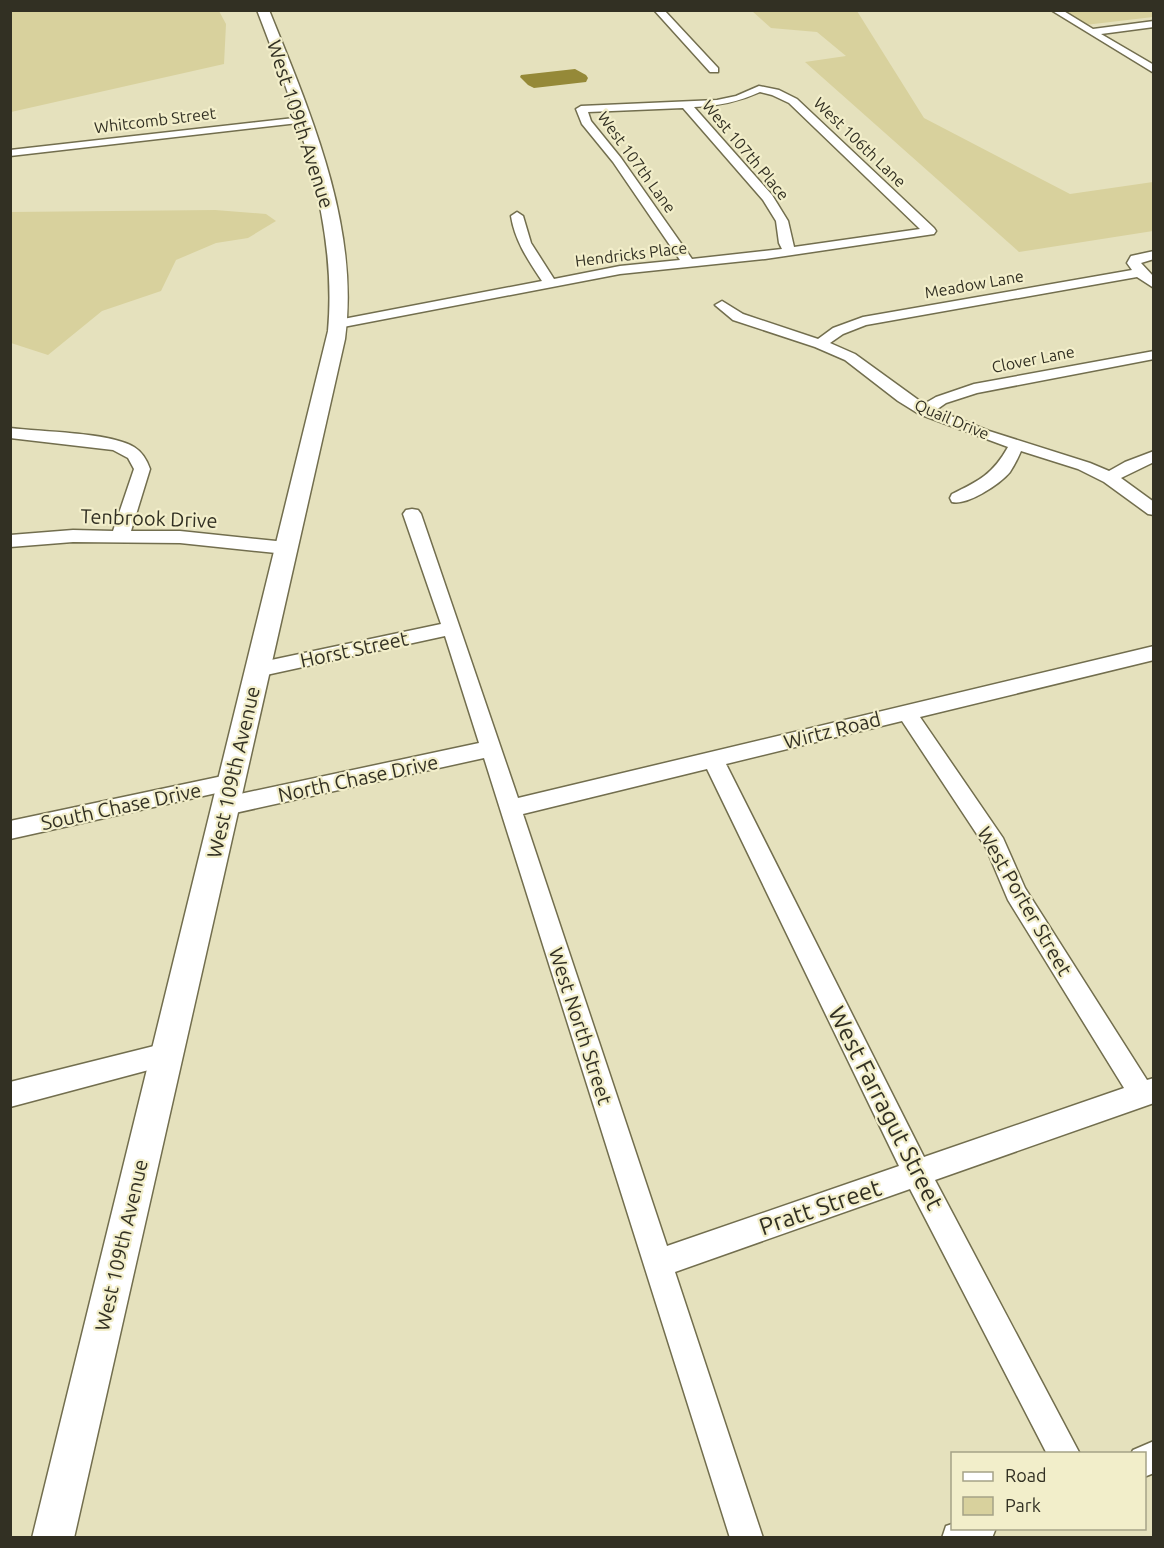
<svg xmlns="http://www.w3.org/2000/svg" width="1164" height="1548" font-family="Ubuntu,sans-serif">
<style>
.green{fill:#d8d19d}
.water{fill:#958938}
.lines{fill:none;stroke-linecap:round;stroke-linejoin:round}
.minor-casing{stroke:#726e4e;stroke-width:3}
.major-casing{stroke:#726e4e;stroke-width:3}
.minor{fill:#fff;fill-rule:evenodd}
.major{fill:#fff;fill-rule:evenodd}
.labels{text-anchor:middle;dominant-baseline:central;stroke-width:4.5;stroke-linejoin:round;paint-order:stroke}
.far-street-label{font-size:16px;fill:#323023;stroke:#f2eeca}
.street-label{font-size:20px;fill:#323023;stroke:#f2eeca}
.near-street-label{font-size:24px;fill:#323023;stroke:#f2eeca}
</style>
<rect width="100%" height="100%" fill="#e5e1bd"/>
<path class="green" d="M10,11H219L226,24L224,64L11,112Z
M752,11H857L924,118L1070,194L1153,182V231L1019,252L805,62L846,56L817,32L771,28Z
M1061,11H1153V17L1085,25Z
M215,210L266,214L276,221L248,238L216,243L176,260L161,291L102,311L48,355L11,343V212Z"/>
<path class="water" d="M575,69L586,75L588,78L586,82L534,88L528,85L520,77L521,75Z"/>
<g class="lines">
<defs>
<path id="minor" d="M654,10H664L718,68V72H710Z
M1051,10H1062L1093,29L1154,21V27L1101,34L1154,65V73Z
M759,86L779,90L797,99L934,228L936,231L934,234L765,259L620,274L338,328L331,324L338,320L542,281C528,260 515,241 511,216L517,212L523,216L531,243L554,279L620,266L680,260L613,162L582,124L576,109L581,106L717,100L736,96ZM760,92L772,95L789,103L920,229L794,247L788,221L772,195L694,107C718,106 738,102 760,92ZM683,108L763,200L776,221L779,243L782,249L692,259L621,158L591,121L588,112Z
M303,117L308,120L307,122L10,156V150Z
M1154,251V259L1141,263L1154,277V288L1137,277L866,325L843,334L830,343L855,354L924,404L936,397L974,384L1154,351V359L977,393L946,403L936,410L989,431L1090,463L1109,471L1125,462L1154,451V462L1121,478L1154,502V515L1148,514L1104,482L1078,469L1021,451C1018,458 1014,466 1010,472C1000,484 967,506 952,502L950,498L952,494C979,481 993,474 1008,447L919,414L898,401L845,360L815,347L733,320L715,305L722,301L743,314L818,339L833,328L863,317L1132,270L1127,263L1131,256Z
M10,428C42,432 108,432 134,447C142,452 147,460 150,469L131,531H180L286,542L292,544L295,548L292,552L286,554L180,543L73,542L10,547V535L73,530L113,531L134,469L128,458L113,450L10,438Z
M412,509L418,510L421,514L518,798L1154,646V660L920,717L1003,838L1025,888L1147,1080L1154,1078V1103L935,1180L1080,1454H1047L910,1189L675,1272L763,1538H730L484,758L226,815L218,812L215,806L218,800L226,797L479,743L445,636L257,677L250,675L247,670L250,665L257,663L441,624L403,514L406,510ZM902,721L986,848L1008,900L1124,1088L924,1157L726,764ZM707,769L899,1166L667,1246L523,814Z
M232,774L239,776L243,782L239,788L10,839V821Z
M166,1043L175,1047L179,1055L175,1063L10,1107V1082Z
M1154,1441V1473L1144,1477V1454H1131L1133,1450Z
M952,1524V1528H996L992,1538H942L946,1526Z"/>
<path id="major" d="M257,10H269C310,112 360,226 345,339L74,1538H32L328,331C338,219 296,112 257,10Z"/>
</defs>
<use href="#minor" class="minor-casing"/>
<use href="#major" class="major-casing"/>
<use href="#minor" class="minor"/>
<use href="#major" class="major"/>
</g>
<g class="labels">
<g class="far-street-label">
<text transform="translate(155 120) rotate(-7)">Whitcomb Street</text>
<text transform="translate(860 142) rotate(44)">West 106th Lane</text>
<text transform="translate(746 150) rotate(50)">West 107th Place</text>
<text transform="translate(637 162) rotate(54)">West 107th Lane</text>
<text transform="translate(631 254) rotate(-7)">Hendricks Place</text>
<text transform="translate(974 284) rotate(-10)">Meadow Lane</text>
<text transform="translate(1033 359) rotate(-11)">Clover Lane</text>
<text transform="translate(952 419) rotate(23)">Quail Drive</text>
</g>
<g class="street-label">
<text transform="translate(301 124) rotate(72)">West 109th Avenue</text>
<text transform="translate(149 518) rotate(2)">Tenbrook Drive</text>
<text transform="translate(354 649) rotate(-12)">Horst Street</text>
<text transform="translate(832 730) rotate(-14)">Wirtz Road</text>
<text transform="translate(233 772) rotate(-77)">West 109th Avenue</text>
<text transform="translate(358 778) rotate(-12)">North Chase Drive</text>
<text transform="translate(121 806) rotate(-12)">South Chase Drive</text>
<text transform="translate(1025 901) rotate(60)">West Porter Street</text>
<text transform="translate(581 1026) rotate(72)">West North Street</text>
<text transform="translate(121 1245) rotate(-77)">West 109th Avenue</text>
</g>
<g class="near-street-label">
<text transform="translate(886 1108) rotate(63)">West Farragut Street</text>
<text transform="translate(820 1207) rotate(-19)">Pratt Street</text>
</g>
</g>
<rect width="1164" height="1548" fill="none" stroke="#323023" stroke-width="24"/>
<rect x="951" y="1452" width="195" height="78" fill="#f2eeca" stroke="#a5a287" stroke-width="1.5"/>
<rect x="963" y="1472" width="30" height="9" fill="#ffffff" stroke="#a5a287" stroke-width="1.5"/>
<text x="1005" y="1482" font-size="18" fill="#323023">Road</text>
<rect x="963" y="1497" width="30" height="18" fill="#d8d19d" stroke="#a5a287" stroke-width="1.5"/>
<text x="1005" y="1512" font-size="18" fill="#323023">Park</text>
</svg>
